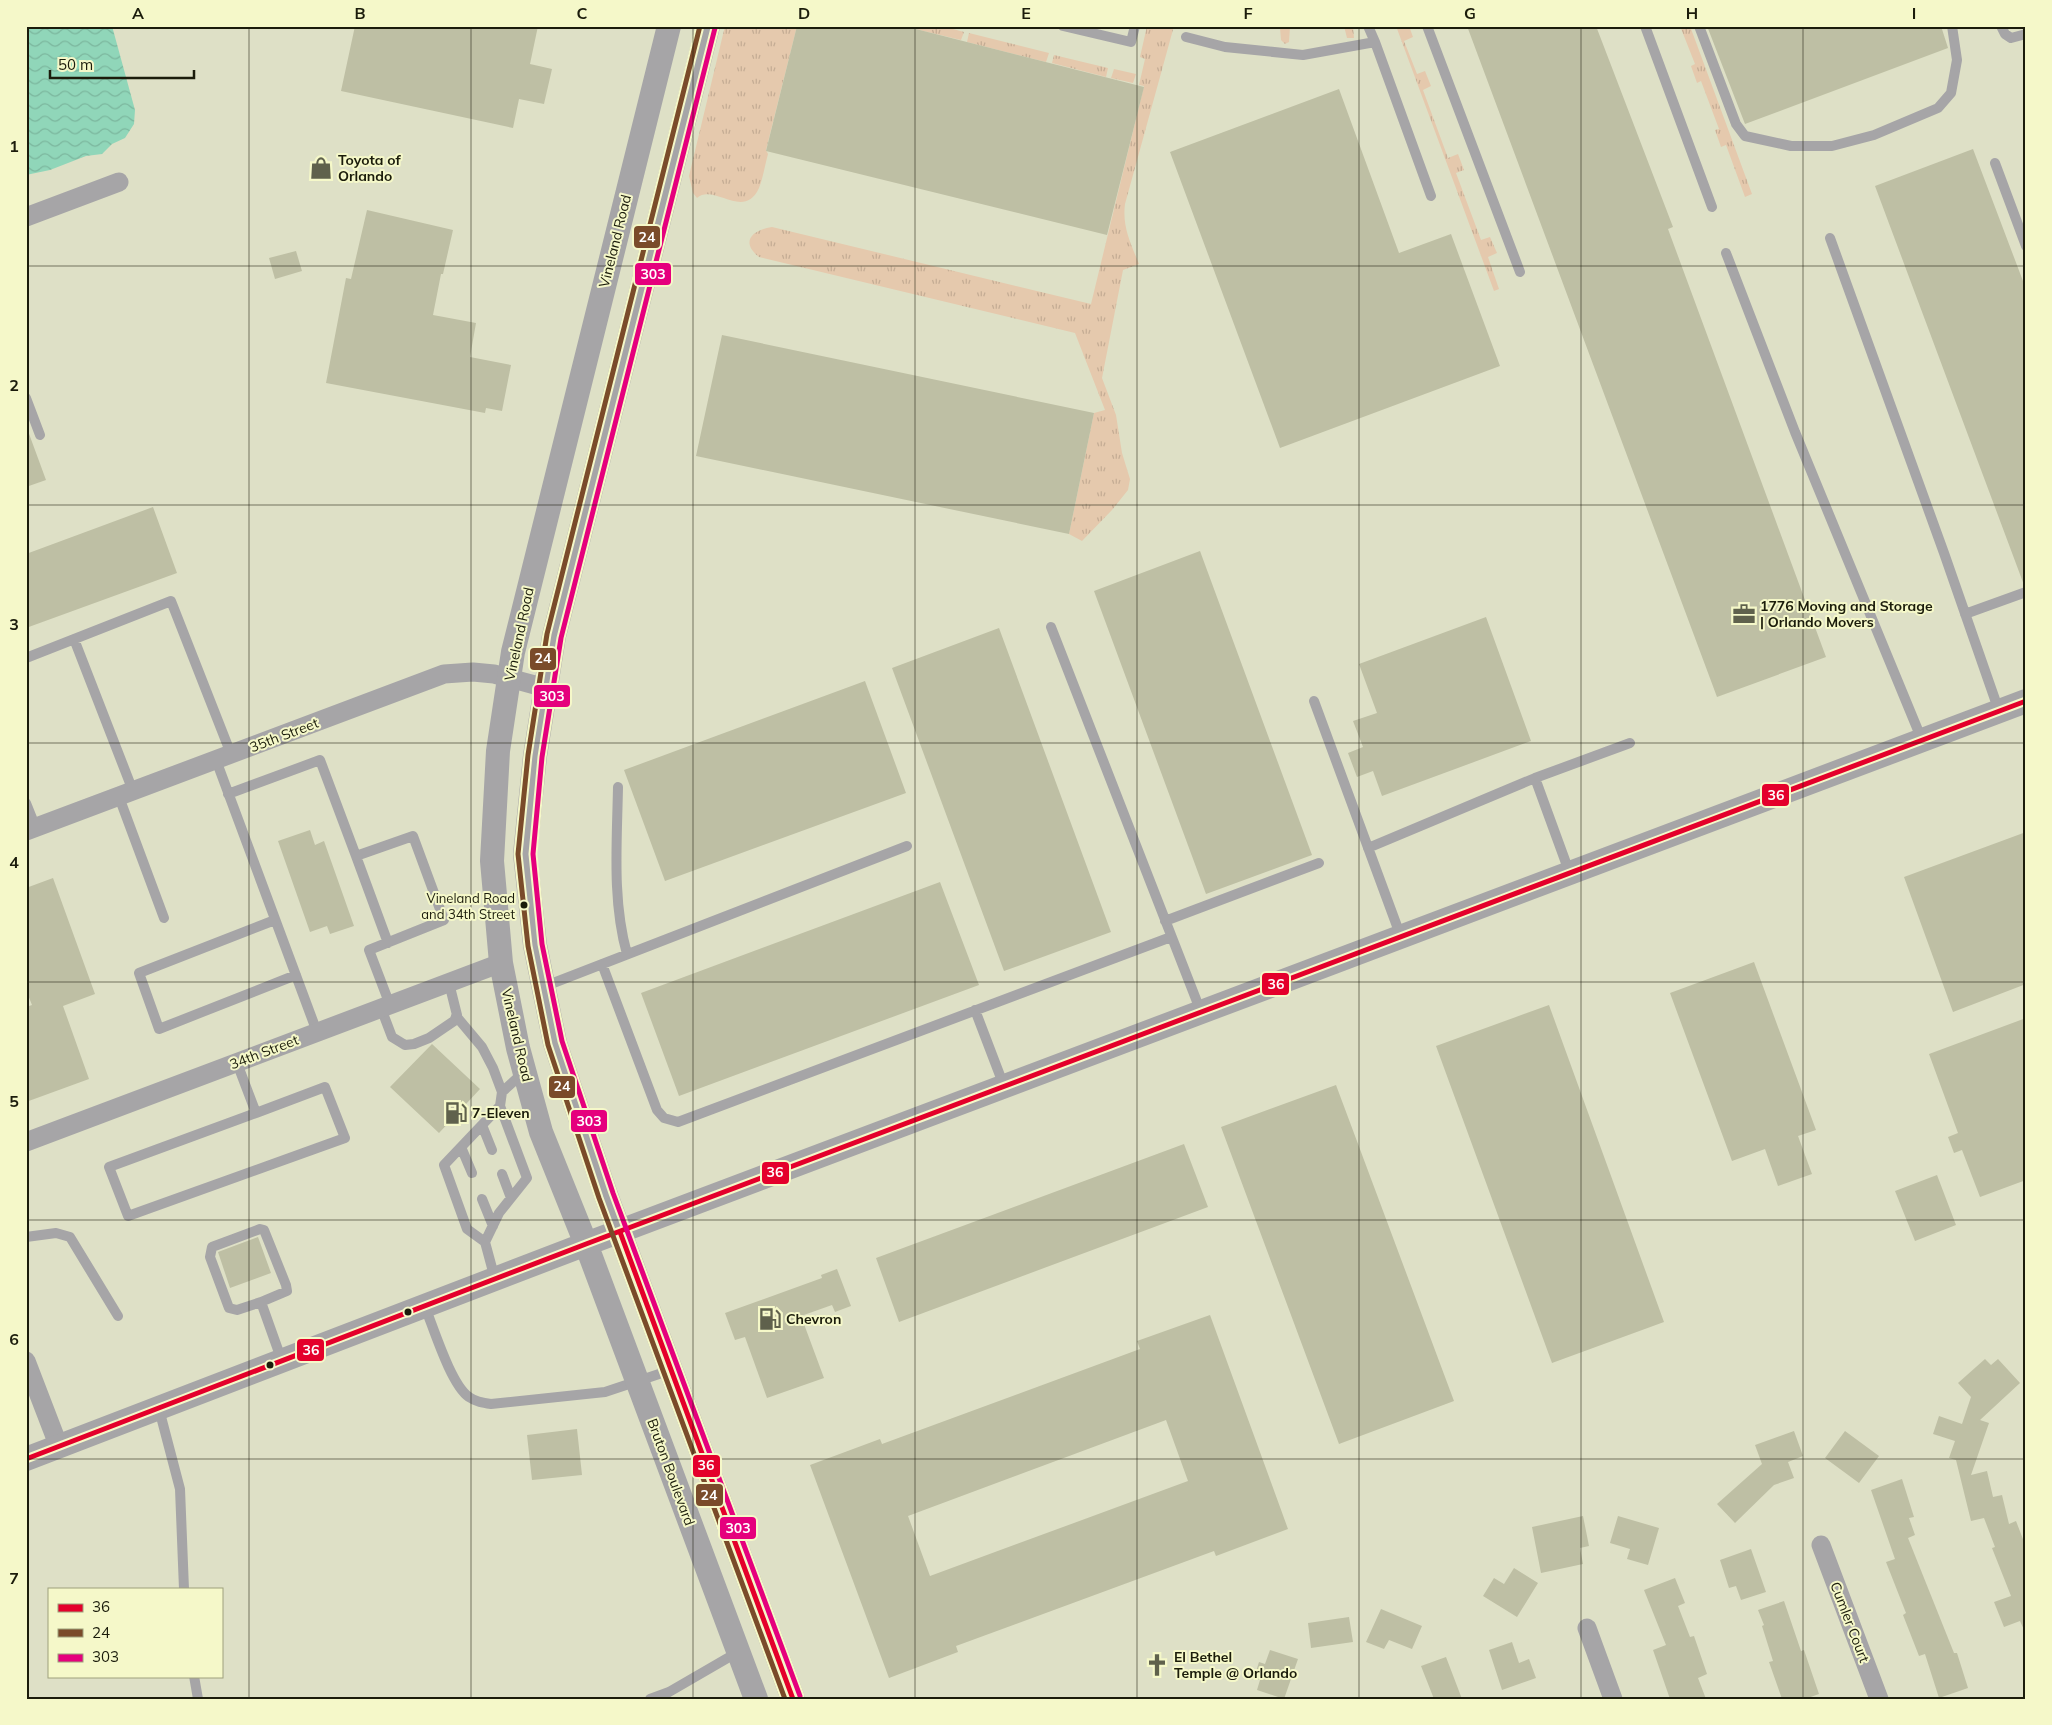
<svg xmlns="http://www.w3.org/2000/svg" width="2052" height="1725" font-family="Mulish,sans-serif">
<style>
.grass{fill:url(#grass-tufts)}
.water{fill:url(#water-waves)}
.building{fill:#bebfa4;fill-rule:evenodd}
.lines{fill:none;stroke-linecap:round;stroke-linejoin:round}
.service{stroke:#a6a5a7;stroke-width:10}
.minor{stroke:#a6a5a7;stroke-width:19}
.tertiary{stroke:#a6a5a7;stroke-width:24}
.bus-1-casing{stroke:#f5f8c9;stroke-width:9}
.bus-2-casing{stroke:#f5f8c9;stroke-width:9}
.bus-3-casing{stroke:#f5f8c9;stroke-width:9}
.bus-1{stroke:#e4002b;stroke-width:5}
.bus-2{stroke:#7a4b2a;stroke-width:5}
.bus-3{stroke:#e5007d;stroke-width:5}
.grid{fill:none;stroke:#1b1c0b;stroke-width:1;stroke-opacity:0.55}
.bus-dot{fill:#1b1c0b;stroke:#f5f8c9;stroke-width:2}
.labels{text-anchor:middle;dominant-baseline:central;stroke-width:4;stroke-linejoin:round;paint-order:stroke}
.bus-label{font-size:13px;fill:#1b1c0b;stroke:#f5f8c9;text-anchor:end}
.poi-label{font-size:14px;font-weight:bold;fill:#1b1c0b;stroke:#f5f8c9;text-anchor:start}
.street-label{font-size:14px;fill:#1b1c0b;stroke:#f5f8c9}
.line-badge{stroke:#f5f8c9;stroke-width:2}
.badge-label{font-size:14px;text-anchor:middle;font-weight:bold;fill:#fff}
.neatline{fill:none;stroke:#1b1c0b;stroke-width:2}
.grid-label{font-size:16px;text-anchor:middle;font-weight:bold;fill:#1b1c0b}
</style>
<defs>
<pattern id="grass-tufts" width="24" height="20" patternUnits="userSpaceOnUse" patternTransform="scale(1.25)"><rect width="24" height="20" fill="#e5c9ad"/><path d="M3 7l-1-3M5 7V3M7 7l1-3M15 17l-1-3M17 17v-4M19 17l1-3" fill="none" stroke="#c4ac94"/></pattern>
<pattern id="water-waves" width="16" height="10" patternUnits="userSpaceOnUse" patternTransform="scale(1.25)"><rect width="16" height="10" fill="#90d6b9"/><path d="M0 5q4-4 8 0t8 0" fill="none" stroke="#7cb79e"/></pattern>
</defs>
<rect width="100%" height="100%" fill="#dee0c6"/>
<path class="grass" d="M725,26H797L766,150L768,154C765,165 763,178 759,188C744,221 714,183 697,198L693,193L689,176Z
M916,26H942L964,32L961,40L915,29Z
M1147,26H1174L1125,204C1122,227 1131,244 1139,264L1123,270L1102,378L1116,415L1122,453L1130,479L1128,490L1112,510L1082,541L1069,534L1094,413L1105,410L1075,333L759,257C740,242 752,230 772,227L1091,304L1144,86L1139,85L1145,59L1140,57Z
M1259,26H1329L1290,27L1289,42L1285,44L1281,40L1280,28Z
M1344,26H1353L1354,38H1347Z
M1396,26H1409L1413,37L1404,41L1417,74L1425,71L1431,86L1423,90L1448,158L1458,154L1464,170L1456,173L1481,240L1490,237L1497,253L1488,257L1499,289L1494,291Z
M1680,26H1690L1752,194L1745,197L1726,145L1721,147L1715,130L1719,129L1701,81L1697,83L1691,66L1695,64Z
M969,33L1049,53L1046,62L967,42Z
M1054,55L1108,68L1106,77L1052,63Z
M1114,69L1136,74L1133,83L1111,78Z"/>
<path class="water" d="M26,26H112L135,110L134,124L125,138L112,144L102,154L86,156L50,170L26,175Z"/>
<path class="building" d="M355,26H538L530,64L552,69L544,104L519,99L513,128L341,91Z
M797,26H904L1144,87L1107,235L766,151Z
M1467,26H1596L1673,227L1668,229L1826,657L1717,697Z
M1707,26H1941L1948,48L1745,124Z
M1339,89L1399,253L1451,234L1500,366L1280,448L1170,152Z
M1973,149L2026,289V584L2024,585L1875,186Z
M367,210L453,230L443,274H441L433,315L476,323L470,357L511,365L502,411L486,408L485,413L326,383L346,278L351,279Z
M296,251L302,271L275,279L269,258Z
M722,335L1094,413L1069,534L696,456Z
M26,431H28L46,480L26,487Z
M153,507L177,573L26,628V554Z
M1200,551L1312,855L1206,894L1094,591Z
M1486,617L1531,741L1382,796L1373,771L1357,777L1348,753L1363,747L1353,721L1377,713L1359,664Z
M999,628L1111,932L1004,971L892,668Z
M865,681L906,793L665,881L624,770Z
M310,830L315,845L324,841L354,926L330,934L327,926L310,932L278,841Z
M2026,832V984L1953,1012L1904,877Z
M53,878L95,994L63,1006L89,1079L26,1102V1007L32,1005L26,990V888Z
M940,882L979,985L679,1096L641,993Z
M1754,962L1816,1130L1798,1136L1812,1174L1778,1186L1765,1149L1732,1161L1670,993Z
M1549,1005L1664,1322L1552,1363L1436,1046Z
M2026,1018V1180L1980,1197L1962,1150L1954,1153L1948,1137L1958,1133L1929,1054Z
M432,1044L480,1089L439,1133L390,1087Z
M1336,1085L1454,1401L1339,1444L1221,1127Z
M1184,1144L1208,1207L899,1322L876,1258Z
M1937,1175L1956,1225L1915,1241L1895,1191Z
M258,1237L271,1273L230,1288L218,1252Z
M837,1269L851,1306L835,1312L832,1305L801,1316L824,1378L767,1398L745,1337L735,1340L725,1313L822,1278L821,1275Z
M1210,1315L1288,1529L1216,1556L1214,1551L956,1646L958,1652L889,1678L810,1465L880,1439L882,1444L1140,1349L1137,1341ZM1166,1420L1188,1481L930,1576L908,1516Z
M1985,1359L1991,1365L1998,1359L2020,1383L1980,1420L1989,1423L1971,1475L1987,1471L1993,1497L2002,1495L2009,1524L2016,1521L2026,1547L2025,1632L2020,1621L2004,1627L1994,1602L2011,1596L1992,1548L1995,1547L1984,1518L1971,1521L1956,1460L1949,1458L1955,1441L1933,1434L1939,1416L1962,1424L1971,1397L1958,1383Z
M577,1429L582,1475L532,1480L527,1435Z
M1794,1431L1803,1456L1788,1462L1794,1478L1774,1485L1735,1523L1717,1504L1762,1464L1755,1445Z
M1845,1431L1879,1456L1859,1483L1825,1458Z
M1902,1479L1914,1517L1909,1518L1915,1535L1908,1538L1954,1653H1957L1968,1688L1939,1698L1925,1654L1919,1656L1903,1615L1906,1613L1886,1562L1895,1559L1871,1490Z
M1583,1516L1589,1546L1580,1548L1583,1564L1541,1573L1532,1527Z
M1618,1516L1659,1528L1648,1565L1627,1559L1630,1549L1610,1543Z
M1751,1549L1766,1592L1741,1600L1736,1586L1729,1588L1720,1560Z
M1514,1568L1538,1583L1517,1617L1483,1596L1494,1578L1504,1584Z
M1675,1578L1685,1603L1678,1606L1690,1637L1694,1636L1707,1674L1698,1678L1706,1699H1670L1653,1650L1666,1645L1644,1590Z
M1784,1601L1801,1651L1804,1650L1819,1694L1805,1699H1782L1769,1662L1773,1661L1762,1626L1764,1625L1758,1610Z
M1381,1609L1422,1626L1412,1649L1389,1640L1384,1649L1366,1642Z
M1349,1617L1353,1642L1311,1648L1308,1623Z
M1512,1642L1519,1663L1529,1659L1536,1678L1502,1690L1489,1650Z
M1270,1650L1298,1659L1284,1699L1257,1690L1260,1680L1254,1678L1259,1662L1265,1664Z
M1446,1657L1462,1699H1434L1421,1666Z"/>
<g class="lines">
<path class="service" d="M1063,26L1131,42L1135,26
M1427,26L1520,272
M1645,26L1712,207
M1699,26L1736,124L1745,136L1791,146H1832L1874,135L1938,108L1951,93L1957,60L1952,26
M2001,26L2005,34L2011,38L2026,34
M1186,37L1225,47L1303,55L1375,42L1368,26
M1375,42L1431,196
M1995,163L2026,246
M1830,238L1944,553L1999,711
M1726,253L1795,432L1922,740
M26,398L40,435
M1965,614L2026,592
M1051,627L1201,1012
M74,639L133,791
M26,658L171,601L231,754
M1314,701L1401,937
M216,760L317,1032
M1535,778L1630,743
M618,787C617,843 612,900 627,954
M228,794L320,760L356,856
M119,797L164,918
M26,803L36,828
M1368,848L1535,778L1570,874
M275,920L139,973L159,1029L296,975
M1165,921L1319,863
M388,943L356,856L413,836L444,920L369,950L390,1005
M602,964L657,1110L664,1118L678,1122L1171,937
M543,987L907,846
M381,1008L392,1037L405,1045L414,1044L429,1038L454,1021L457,1015L449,983
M975,1010L1004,1086
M456,1016L482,1047L493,1068L502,1092
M237,1063L256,1113L109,1167L128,1216L345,1138L325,1087L256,1113
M482,1125L492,1150
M461,1147L472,1173
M502,1174L511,1198
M482,1199L493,1226
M26,1237L56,1233L70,1237L118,1316
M485,1242L467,1229L444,1165L500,1106
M495,1279L485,1242L499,1213L527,1178L500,1106L502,1092L524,1072
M261,1302L237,1310L229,1308L210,1257L212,1247L260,1229L264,1230L286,1285L287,1291L261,1302L282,1361
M425,1307C434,1329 451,1385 469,1397C476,1402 483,1403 491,1404L605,1392L671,1370
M159,1409L180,1489L184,1589
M194,1676L198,1699
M650,1699L669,1692L738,1652"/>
<path class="minor" d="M26,217L119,182
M26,831L444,674L473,672L494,674L546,688
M26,1142L501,963
M26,1361L59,1447
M1821,1545L1879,1699
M1587,1628L1613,1699"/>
<path class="tertiary" d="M669,26L513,652L498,751L492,861L501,963L518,1048L541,1132L586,1244L756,1699
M708,26L554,636L535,756L525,854L535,945L555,1043L606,1195L793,1699
M26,1459L586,1244L2026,701"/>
<defs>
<path id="bus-1" d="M620,1232L793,1699
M26,1459L586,1244L2026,701"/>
<path id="bus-2" d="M700,26L547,634L528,755L518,854L528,946L548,1045L599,1198L785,1699"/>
<path id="bus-3" d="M715,28L561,638L542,757L533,854L542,944L562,1041L613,1193L800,1696"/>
</defs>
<use href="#bus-1" class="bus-1-casing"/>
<use href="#bus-2" class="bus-2-casing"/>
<use href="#bus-3" class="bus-3-casing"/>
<use href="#bus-1" class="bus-1"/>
<use href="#bus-2" class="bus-2"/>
<use href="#bus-3" class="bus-3"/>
</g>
<path class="grid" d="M249,26V1699M471,26V1699M693,26V1699M915,26V1699M1137,26V1699M1359,26V1699M1581,26V1699M1803,26V1699M26,266H2026M26,505H2026M26,743H2026M26,982H2026M26,1220H2026M26,1459H2026"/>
<defs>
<symbol id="shop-bare" viewBox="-9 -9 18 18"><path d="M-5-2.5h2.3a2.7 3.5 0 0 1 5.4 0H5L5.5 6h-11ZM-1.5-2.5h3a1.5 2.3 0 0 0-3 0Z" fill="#5f614c" stroke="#f5f8c9" stroke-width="2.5" paint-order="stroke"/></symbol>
<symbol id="office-bare" viewBox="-9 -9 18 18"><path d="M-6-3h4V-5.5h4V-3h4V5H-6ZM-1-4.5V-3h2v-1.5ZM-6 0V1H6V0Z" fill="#5f614c" stroke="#f5f8c9" stroke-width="2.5" paint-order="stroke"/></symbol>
<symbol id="fuel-bare" viewBox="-9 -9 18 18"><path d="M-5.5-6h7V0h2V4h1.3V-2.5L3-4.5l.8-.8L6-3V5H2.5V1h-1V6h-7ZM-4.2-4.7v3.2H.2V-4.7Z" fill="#5f614c" stroke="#f5f8c9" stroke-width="2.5" paint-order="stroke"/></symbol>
<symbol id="church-bare" viewBox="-9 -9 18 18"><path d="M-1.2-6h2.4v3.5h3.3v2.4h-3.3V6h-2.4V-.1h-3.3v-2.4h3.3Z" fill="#5f614c" stroke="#f5f8c9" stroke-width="2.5" paint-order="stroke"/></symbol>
</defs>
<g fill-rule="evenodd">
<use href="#shop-bare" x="305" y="152" width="32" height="32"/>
<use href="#office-bare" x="1728" y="598" width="32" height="32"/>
<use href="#fuel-bare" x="440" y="1097" width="32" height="32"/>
<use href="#fuel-bare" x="754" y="1303" width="32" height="32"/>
<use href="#church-bare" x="1141" y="1649" width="32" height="32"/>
</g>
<g class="bus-dot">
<circle cx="524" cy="905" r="4.5"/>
<circle cx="408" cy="1312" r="4.5"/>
<circle cx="270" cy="1365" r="4.5"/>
</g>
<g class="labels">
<g class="bus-label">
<text x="515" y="898">Vineland Road<tspan x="515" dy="16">and 34th Street</tspan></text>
</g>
<g class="poi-label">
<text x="338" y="160">Toyota of<tspan x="338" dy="16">Orlando</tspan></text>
<text x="1760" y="606">1776 Moving and Storage<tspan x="1760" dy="16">| Orlando Movers</tspan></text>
<text x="472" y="1113">7-Eleven</text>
<text x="786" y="1319">Chevron</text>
<text x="1174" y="1657">El Bethel<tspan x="1174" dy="16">Temple @ Orlando</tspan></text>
</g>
<g class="street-label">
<text transform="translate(615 241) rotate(-76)">Vineland Road</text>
<text transform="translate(519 634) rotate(-78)">Vineland Road</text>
<text transform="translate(284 735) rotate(-21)">35th Street</text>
<text transform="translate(517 1035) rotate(77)">Vineland Road</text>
<text transform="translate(264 1052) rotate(-21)">34th Street</text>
<text transform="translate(671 1472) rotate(70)">Bruton Boulevard</text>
<text transform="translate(1850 1622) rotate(69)">Cumler Court</text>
</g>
</g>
<g class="line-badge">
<rect x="633" y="225" width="28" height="24" rx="5" fill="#7a4b2a"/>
<rect x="634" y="262" width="38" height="24" rx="5" fill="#e5007d"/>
<rect x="529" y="647" width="28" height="24" rx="5" fill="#7a4b2a"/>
<rect x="533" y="684" width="38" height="24" rx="5" fill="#e5007d"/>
<rect x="1761" y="783" width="29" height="24" rx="5" fill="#e4002b"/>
<rect x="1261" y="972" width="29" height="24" rx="5" fill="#e4002b"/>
<rect x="548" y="1075" width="28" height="24" rx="5" fill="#7a4b2a"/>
<rect x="570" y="1109" width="38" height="24" rx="5" fill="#e5007d"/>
<rect x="761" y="1161" width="29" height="24" rx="5" fill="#e4002b"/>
<rect x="296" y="1338" width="29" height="24" rx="5" fill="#e4002b"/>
<rect x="692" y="1454" width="29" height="24" rx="5" fill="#e4002b"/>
<rect x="695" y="1483" width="29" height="24" rx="5" fill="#7a4b2a"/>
<rect x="719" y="1516" width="38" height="24" rx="5" fill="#e5007d"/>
</g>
<g class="badge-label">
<text x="647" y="242">24</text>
<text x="653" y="279">303</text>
<text x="543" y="663">24</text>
<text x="552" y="701">303</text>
<text x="1776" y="800">36</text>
<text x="1276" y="989">36</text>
<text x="562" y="1091">24</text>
<text x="589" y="1126">303</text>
<text x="775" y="1177">36</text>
<text x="311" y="1355">36</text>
<text x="706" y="1470">36</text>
<text x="709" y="1500">24</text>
<text x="738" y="1533">303</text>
</g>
<rect width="2052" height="1725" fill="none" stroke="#f5f8c9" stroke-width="55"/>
<rect x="48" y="1588" width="175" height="90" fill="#f5f8c9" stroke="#9ea07d"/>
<rect x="58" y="1604" width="25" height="8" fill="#e4002b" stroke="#9ea07d"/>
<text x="92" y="1612" font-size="15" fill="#1b1c0b">36</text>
<rect x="58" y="1629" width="25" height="8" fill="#7a4b2a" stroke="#9ea07d"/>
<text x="92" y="1638" font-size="15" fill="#1b1c0b">24</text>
<rect x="58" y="1654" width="25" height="8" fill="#e5007d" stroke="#9ea07d"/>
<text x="92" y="1662" font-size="15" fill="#1b1c0b">303</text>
<path d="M50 70v8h144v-8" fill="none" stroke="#1b1c0b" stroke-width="2.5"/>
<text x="58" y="70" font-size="15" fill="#1b1c0b" stroke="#f5f8c9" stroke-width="4" paint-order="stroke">50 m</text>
<rect x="28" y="28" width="1996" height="1670" class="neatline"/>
<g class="grid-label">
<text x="138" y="19">A</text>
<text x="360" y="19">B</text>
<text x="582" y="19">C</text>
<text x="804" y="19">D</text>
<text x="1026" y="19">E</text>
<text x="1248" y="19">F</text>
<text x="1470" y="19">G</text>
<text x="1692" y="19">H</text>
<text x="1914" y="19">I</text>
<text x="14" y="152">1</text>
<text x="14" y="391">2</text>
<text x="14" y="630">3</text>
<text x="14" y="868">4</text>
<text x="14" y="1107">5</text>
<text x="14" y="1345">6</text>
<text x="14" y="1584">7</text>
</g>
</svg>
